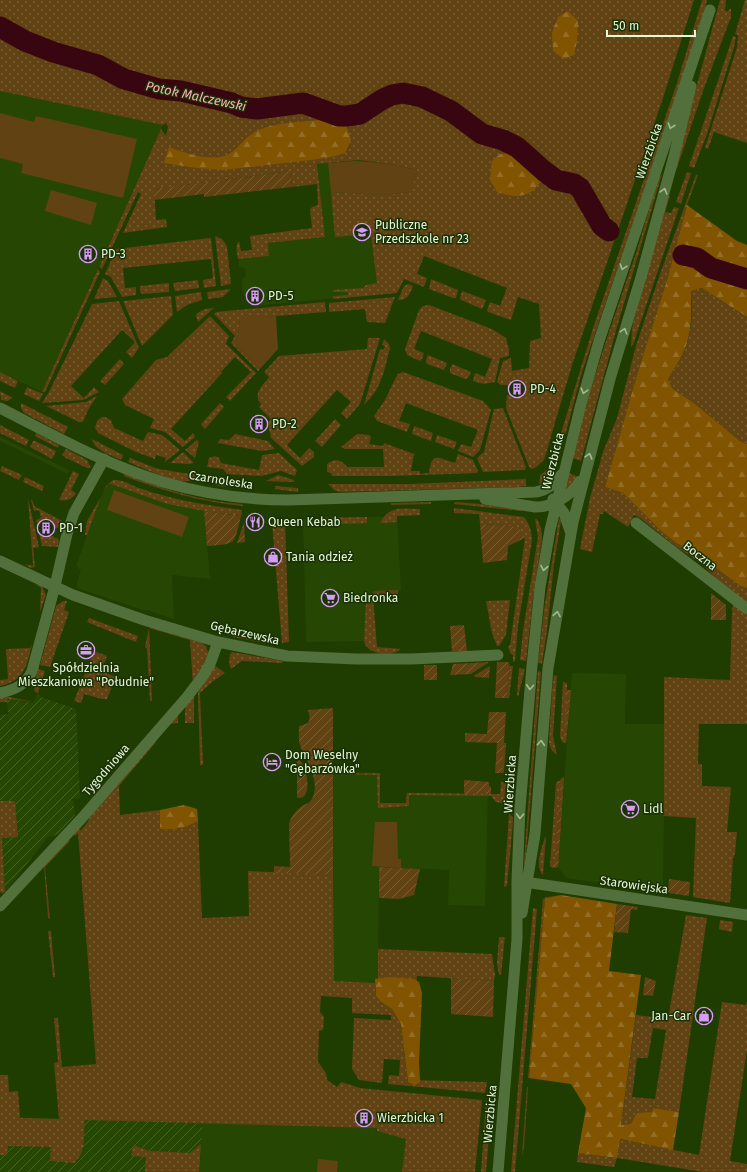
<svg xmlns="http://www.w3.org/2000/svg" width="747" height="1172" font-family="'Fira Sans',sans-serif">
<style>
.built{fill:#264704}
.industrial{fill:url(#industrial-furrows)}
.grass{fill:url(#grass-dots);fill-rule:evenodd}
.forest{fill:url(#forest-firs)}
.park{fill:#614213}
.garden{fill:url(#garden-furrows)}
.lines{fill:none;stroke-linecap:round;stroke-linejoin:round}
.river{stroke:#370611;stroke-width:21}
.minor{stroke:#52703c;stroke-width:11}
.tertiary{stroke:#52703c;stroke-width:11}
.oneway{stroke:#a3ba92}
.labels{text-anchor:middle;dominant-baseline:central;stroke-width:3;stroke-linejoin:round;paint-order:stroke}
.street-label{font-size:12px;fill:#e5f7d9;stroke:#1a3005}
.poi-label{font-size:12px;fill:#e5f7d9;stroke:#1a3005;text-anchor:start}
.water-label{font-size:13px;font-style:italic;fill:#ffafb6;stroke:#1a3005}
</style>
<defs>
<pattern id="industrial-furrows" width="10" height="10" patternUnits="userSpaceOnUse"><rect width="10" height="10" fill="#264704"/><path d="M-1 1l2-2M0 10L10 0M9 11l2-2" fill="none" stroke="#456228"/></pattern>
<pattern id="grass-dots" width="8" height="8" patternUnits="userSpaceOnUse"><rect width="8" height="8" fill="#614213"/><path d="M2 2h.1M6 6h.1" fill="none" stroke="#785e35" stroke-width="1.8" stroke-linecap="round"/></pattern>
<pattern id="forest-firs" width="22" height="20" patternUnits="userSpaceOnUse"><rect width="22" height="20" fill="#815402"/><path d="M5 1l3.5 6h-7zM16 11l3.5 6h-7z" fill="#936d26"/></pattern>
<pattern id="garden-furrows" width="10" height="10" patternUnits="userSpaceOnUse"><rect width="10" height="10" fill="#614213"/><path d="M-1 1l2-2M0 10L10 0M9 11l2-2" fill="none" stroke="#785e35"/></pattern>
</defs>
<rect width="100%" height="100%" fill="#1f3c01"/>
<path class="built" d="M0,91L163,125L42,392L0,372Z
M359,160L390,164L382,294L250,306L248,295L243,296L242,279L246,276L245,268L239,267L238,259L269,256L268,243L325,237L317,164Z
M0,437L69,470L68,474L0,441Z
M109,484H111L167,504L204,511L210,579L172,575L174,619L147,610H143L77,588V582L81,570L76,566L101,497Z
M397,516L401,590L375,591L366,598L364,641L306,642L303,519Z
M572,673L626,674L625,724H665L663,892L566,878L558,867Z
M332,771L380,773V803H406L407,793L488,794L485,906L448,905L449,870L379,867L378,983L334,982Z
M203,1123L377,1128V1131L406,1139L402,1172H199Z"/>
<path class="industrial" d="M38,693L41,697L76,709L80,798L73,799L75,815L59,834L47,838L5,892L2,838L13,837L15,801H0V715L8,714L7,699L33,703Z
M0,1117L203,1123L199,1172H0Z"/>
<path class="grass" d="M0,0H694L663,98L572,365L544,460L535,468L531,469L529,467L506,408L507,395L513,394L512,385H501L497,382L503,361L511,358L512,371L529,368L530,341L541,338L539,304L518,297L511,320L488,312L487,310L490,302L500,306L507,288L424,256L417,274L427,278L424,287L404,279L397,293L333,299V296L348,295V292H333V290L363,288L366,285L377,283L371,234L335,237L331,192L382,195L410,192L417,170L390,164L359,160L317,164L325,237L268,243L269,256L238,259C237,253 235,246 239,241L241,251L252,250L250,236L312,228L310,209L312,207L318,205L317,184L292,187L290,171L154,189L156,220L166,219L167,227L123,233L141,194L138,192L102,269L99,267L161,129L166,136L168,127L166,123L163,125L0,91Z
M702,0H707L702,20L582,372L559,458L554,456L594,325L677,83Z
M720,0H726L725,10L727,12L731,8V17L703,91L677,168L673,173Z
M745,0H747V143L714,132L708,149L705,148L737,47L738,35L735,34Z
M733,36L736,37L734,47L707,134L694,168L689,166Z
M687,172L691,173L681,204L676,202Z
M662,174L617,327L581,461L572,458L589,395L606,341L638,247L658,179Z
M696,175H698L687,205L667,280L636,378L605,487L623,493L660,530L676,543L696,553L740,586L747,588V605L723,586L703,565L689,555L679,549L640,518L634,515L628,527L604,511L603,514H600L592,552L580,549L590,498L603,452L617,418L636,346L660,274Z
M666,195L670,196L665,212L671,213L674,207L679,208L633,345L631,347L632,328Z
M215,236L222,239L227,246L231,284L221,286Z
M211,238L216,286L204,288L203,280L213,278L211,259L123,268L125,288L136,287V295L122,297L111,277L105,274L116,249Z
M98,269L100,272L45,392H42Z
M103,278L108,281L117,297L94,299Z
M431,279L458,290L456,298H453L429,289Z
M198,280L199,288L175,291L173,283Z
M169,283V292L142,294L140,292V286Z
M408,284L413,286C410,294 408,300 398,300L404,286Z
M702,288L747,317V444L740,441L694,403L673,389L668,380C672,371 678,364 682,355C693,335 692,314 691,291Z
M231,289L223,297L208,299L207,292Z
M462,291L486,300L483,308L482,309L461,300L460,298Z
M201,292L202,300L187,305L177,312L175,296Z
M171,296L173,315L142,346L123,301Z
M395,297L385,323L367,322L365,309L329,312V303Z
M119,301L139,348L132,358L126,352L135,342L122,330L71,386L84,398L94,387L99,392L83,400L42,403L49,392L92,304Z
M325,302L326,312L240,319L237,347L260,369L258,371L231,343L235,336L214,314L216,312Z
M429,305L492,329L506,338L509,349V356L500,358L495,382L484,384L473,381L475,373L485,377L492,359L421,331L414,349L424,353L422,359L420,361L407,355L405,349L419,310L423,306Z
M214,308L198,322L196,316L197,313L205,309Z
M210,316L229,336L226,344L256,373L230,401L226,397L251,372L235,357L221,372L222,373L171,429L185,441L193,433L195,437L183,447L165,432L150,428L154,419L125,405L122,399L156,360L167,357Z
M368,338H380L360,404L347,419L341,413L351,402L337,390L287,445L300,458L309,448L314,452V457L302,466L271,438L268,423L271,419L259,407L261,404C252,394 263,385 269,377L264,372L279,356L367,349Z
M384,339L389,344L390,348C384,371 382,388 364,405L380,349L383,350L385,346L382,345Z
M428,355L447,363L444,370L427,364L426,360Z
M120,359L124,364L105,385L100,381Z
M452,364L471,372L468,378L465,379L450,373V369Z
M0,372L18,381L15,388L0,381Z
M403,372L483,401L491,410L480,450L473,457L458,451L461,444L471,447L478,430L406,403L399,421L410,424L407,432L377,421L374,416L385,400L396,377L398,374Z
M27,387L43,394L39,401L24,394Z
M0,391L13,398L7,401L1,400Z
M97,396L88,410L83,422H79L46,406L86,402Z
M21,403L68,427L64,434L24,413L21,408Z
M220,403L224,407L205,429L201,424Z
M503,408L526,467L525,470L483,472L477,458L484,452L494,409Z
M102,417H105L111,420L114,428L143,441L148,432L162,435L180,450L165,462L166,458L156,455L155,459L136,452L98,433L95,428L97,421Z
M335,419L341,425L322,447L315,441Z
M0,425L29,440L26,446L0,433Z
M414,426L433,433L431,441L412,434Z
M36,433L59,445L58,448L35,436Z
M235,434L268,441L275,449L262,451L218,443L220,439L229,440Z
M357,434L369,435L371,437L369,444L383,446L384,443L414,454L411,471H420V474L429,473C432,451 437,458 455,463L458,454L473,460L478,471L477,473L393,476H332L331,473L327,472V464C334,458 342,459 347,467H384L383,449H345L341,447Z
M437,435L457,442L454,449L435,442Z
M92,439L123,455L121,460C111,455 95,451 92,439Z
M197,440L199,442L195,458L185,450Z
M33,441H35L56,451L52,459L30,447Z
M66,449L87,460L91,468H87L66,458L62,455Z
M183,452L194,463L189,464L170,463Z
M279,453L297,470L295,476L281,471L261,476L227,474L223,469L207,467L209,458L215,456L219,458L221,463L259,470L262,455Z
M130,458L158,469L197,475C195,477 193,480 189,481C176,484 141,467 128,462Z
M2,466L22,475L19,480L0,471Z
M548,469L556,470C553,478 547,482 539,484L540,475Z
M73,471L79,474L71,490L76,493C72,500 66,501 59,500Z
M568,473L577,476L576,480L564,493Z
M124,474C162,489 201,501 242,504L243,506C202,502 163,491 124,476Z
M278,475L294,480V482L266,481Z
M206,476L219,478L221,481L237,484V486C224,486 213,489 206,476Z
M25,477L44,486L42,491L23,482Z
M526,479V486L518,487L340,492L334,490L328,484H410Z
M113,480C122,479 131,485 139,488C173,500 206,505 242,510L241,516L204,511L167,504L111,484H109L103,492L106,486Z
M275,486L298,488V492L275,489Z
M101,497L87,535H85L87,521Z
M28,498L39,547L33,548L35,567L30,568L25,564L33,566Z
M32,499L34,506L64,522L62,526L57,528L52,527V525L44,522L41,530L58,539L59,541L58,547L42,546L36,520L41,518L39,510L34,511L31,500Z
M431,502V504L391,505V503Z
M455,502L481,504L523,510L522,511L454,504Z
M454,508L524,517C529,523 532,532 532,540L518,626L515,661L513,662V655L511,654L508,647L510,645L525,538L507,525L480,524L479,514L454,513Z
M420,509V515L397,516V522L380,523C390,505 402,509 420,509Z
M367,517V523L318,525V518Z
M559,518L561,521L554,564L547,630L542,664L538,663L544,610Z
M535,519H537L541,528L542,538L533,598L526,661L520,660L523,631L538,537Z
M285,522L289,642L282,643L272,523Z
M35,584L42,586L46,595L40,612L41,588Z
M398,590V594L373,596L377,647L401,649C393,657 366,655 364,641L366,598L375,591Z
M510,600L506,635L499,646H497L492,633L486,601Z
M63,601H67L64,610L69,612L50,667L40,665L56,606Z
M735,604L747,613V724H699L698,764H702V786L731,787L727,832H737L735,853L733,859L730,903L693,897L696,818L664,816V677L730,680L732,610L731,609Z
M89,618L138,636L136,642L87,622Z
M151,627L202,643C207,646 208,650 208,656L193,686L190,640L149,628L152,701H150L147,649L145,647L149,628Z
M232,632L265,639L260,642L233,637Z
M32,644C27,665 25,681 0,686V680L8,679L6,649L30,648Z
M94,651L107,656L101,671L116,677L107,699H102L84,694L81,703L74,701Z
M232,652L283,661L282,663L242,661L231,669C229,664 228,656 232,652Z
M214,665L225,673L212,682L200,693L203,765H200L198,694L199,690Z
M510,666H513L509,698H507Z
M519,668L525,669L518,697L517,695Z
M38,669L45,671L38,693L35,692L34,687Z
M538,671L541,672L525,866L524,862Z
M554,675L557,676L553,736L557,755C552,751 550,749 549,742L552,690Z
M563,682L567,683V690H571L566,743H563L560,737Z
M194,696V723H185V704Z
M7,697H9L34,702L8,699L7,702H0V698Z
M178,712V723L169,724L156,737V742L119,786L120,815L160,810V829C174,831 185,828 198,821L202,918L249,916L248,871L333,875L334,981L375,983L376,996L381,1002L392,1009L401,1024L408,1082L412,1083V1080L487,1082L485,1093L388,1084L389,1075L399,1076L400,1060L384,1059L382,1083L359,1080L352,1069L354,1018L391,1020V1015L352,1013V998L321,996L320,1012L324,1017L323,1030L319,1031L318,1062L326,1073L327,1080L337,1087L341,1082L360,1088L482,1100L475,1172H402L406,1139L377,1131V1128L85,1120C83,1135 87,1152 74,1163L50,1161L51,1147L8,1146L7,1155H0V1075H8L9,1092L18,1091L20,1118L59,1119L54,1063L58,1062L54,1018H58L62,1067L96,1064L78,833L75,836L74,833L78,829L81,830L87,823L91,815L118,779Z
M503,743H506L504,772L502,773Z
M380,773V803H406L407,793L500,794L501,782L506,783L504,803L496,802L491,796L409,795V806L378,808L377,775L333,774Z
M564,777L558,867L552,868L550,866L556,783Z
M0,801H15L18,837L2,838L5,892L3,893L0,892Z
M509,814L513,817V822L507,886L504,887Z
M545,837H546L543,875C534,865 542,848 545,837Z
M68,839L70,841L45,867L50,919L48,918L44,865Z
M561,895L545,900L529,1078H528L543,899L547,897Z
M533,908L537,909L515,1172H511Z
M686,915L707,918L679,1112L653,1108L652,1112L631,1124L621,1126L636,1015L668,1019ZM653,1028L666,1030L655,1099L632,1097L637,1058H648Z
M720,920L733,922L732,932L719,929Z
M48,931H51L55,977H53Z
M499,937H505L501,975H499L497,963Z
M378,949L492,954L495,975L494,981L417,976L416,985L378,983Z
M747,1001V1050L730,1161L747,1164V1172H703L617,1158L614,1167L577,1162L578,1153L617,1158L619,1139L699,1155L722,1002L746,1005Z
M527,1087H528L524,1148L522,1155Z
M486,1101L490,1106L491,1114L486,1172H481Z
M201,1144L199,1172H145L146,1157L131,1156L133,1145L149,1151L190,1153Z"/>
<path class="forest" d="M568,11L578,21L577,41L574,55L564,59L553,51L552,33L558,17Z
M322,120L345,122L351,140L345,153L331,157L311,160L223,170L197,168L164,163L169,147C185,153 212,163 229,154C239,148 245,137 255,132C273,122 302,122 322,120Z
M519,153L529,158L544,171C542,185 531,196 516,196C510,196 503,194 497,192L490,180L492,161L500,154Z
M687,205L737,241L747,245V317L702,288L691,291C691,314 693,334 682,355C678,364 672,371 668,380L673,389L694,403L740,441L747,444V588L740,586L696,553L676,543L660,530L623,493L605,487L636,378L667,280Z
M184,805L197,809L198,821C185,828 174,831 160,829V810Z
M561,895L617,904L609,971L641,975L621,1125L631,1124L637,1113L652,1112L653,1108L679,1112L673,1150L620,1139L617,1158L578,1153L586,1108L571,1084L529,1078L545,899Z
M389,977L414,979L419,982L422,993L419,1062L420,1082L415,1085L408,1082L401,1024L392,1009L381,1002L376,996L375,979Z"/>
<path class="park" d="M0,113L34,122L36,116L137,139L123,198L21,173L23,164L0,158Z
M356,161L390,164L417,170L411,192L382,195L331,192L328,163Z
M51,190L97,203L91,225L45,211Z
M276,316L278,349L260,369L237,347L240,318Z
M114,490L189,517L182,537L107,510Z
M375,822H397L398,859H401V868L372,866Z
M318,1159L338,1161L337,1172H317Z"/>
<path class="garden" d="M290,171L292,187L204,197V194L154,200L153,189Z
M204,511L241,516C234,545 237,544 207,546Z
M244,522L245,542L237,543Z
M480,524L507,525L518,528L525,538L508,546L507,560L483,563Z
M711,593L726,605V620H711Z
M464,625L467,651H452L450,626Z
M489,662L471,674L450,675L453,664Z
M497,662H508L510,666L507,698H495Z
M424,665H437V680H424Z
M490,666L489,678L474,677L475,675Z
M567,690H571L566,743H564Z
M333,708V875L274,873V866L290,867L289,823C292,816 295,811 302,806C305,804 310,803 312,799C321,780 306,762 300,745C298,739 299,732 299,726C310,724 311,721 308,710Z
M489,712H506L502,773H495L497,743L465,742V733L487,734Z
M300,760C307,767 314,800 297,798V762Z
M564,777L558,867L554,868L561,779Z
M464,780L489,782V786L491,787V794H464Z
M379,867L420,869L414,895L399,899L379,898Z
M669,879L690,882L689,896L668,893Z
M617,904L638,907L637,910L631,909L628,933L614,932Z
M645,977L656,981L653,996L643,995Z
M451,978L494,981L493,1017L451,1014Z"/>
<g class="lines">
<path class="river" d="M0,27L25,41L53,52L98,65L124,79L159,89L181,91L232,103L241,107L257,109L303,103L339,116H347L360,114L383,99L392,95L403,93L422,97L451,111L482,134L503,140L517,147L544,171L556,180L574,184L580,188L602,226L609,231
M683,255L697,258L711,268L747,279"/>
<path class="minor" d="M636,523L747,609
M0,561L73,595L144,620L218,642L287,656L356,659H411L498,655
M0,693C14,690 26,685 32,671L55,586L67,534L74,513L104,459
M518,881L747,915
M0,906L82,818L187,697L203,676L210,664L218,642"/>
<path class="tertiary" d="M0,408C53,435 106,465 163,482C204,494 247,500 289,500L536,492C547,490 554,485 561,475
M485,499L535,507C553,507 571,496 580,481
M553,499L564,513L570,531
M522,913L535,834L548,668L573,522L610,379L641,277L673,160L691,86
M498,1172L517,939V880L520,808L532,666L540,587L550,530L581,404L599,341L710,10"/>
</g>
<defs><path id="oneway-chevron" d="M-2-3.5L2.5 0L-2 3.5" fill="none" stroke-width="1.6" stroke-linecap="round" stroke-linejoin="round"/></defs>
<g class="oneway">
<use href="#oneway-chevron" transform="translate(671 126) rotate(109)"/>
<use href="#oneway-chevron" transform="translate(664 191) rotate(-74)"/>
<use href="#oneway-chevron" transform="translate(623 267) rotate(108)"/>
<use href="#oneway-chevron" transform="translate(624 331) rotate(-73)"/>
<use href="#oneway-chevron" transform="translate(584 391) rotate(106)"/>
<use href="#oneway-chevron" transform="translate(589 456) rotate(-74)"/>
<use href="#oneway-chevron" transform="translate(544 568) rotate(100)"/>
<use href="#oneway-chevron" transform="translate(557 614) rotate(-80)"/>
<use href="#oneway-chevron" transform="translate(530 687) rotate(94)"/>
<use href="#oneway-chevron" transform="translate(541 743) rotate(-85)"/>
<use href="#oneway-chevron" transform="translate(520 816) rotate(92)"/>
</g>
<defs>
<symbol id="school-ring" viewBox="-11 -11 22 22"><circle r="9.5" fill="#1a3005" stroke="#d89bf8" stroke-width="1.5"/><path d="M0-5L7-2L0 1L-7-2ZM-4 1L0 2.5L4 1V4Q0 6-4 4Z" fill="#d89bf8"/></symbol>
<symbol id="building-ring" viewBox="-11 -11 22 22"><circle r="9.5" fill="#1a3005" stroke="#d89bf8" stroke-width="1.5"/><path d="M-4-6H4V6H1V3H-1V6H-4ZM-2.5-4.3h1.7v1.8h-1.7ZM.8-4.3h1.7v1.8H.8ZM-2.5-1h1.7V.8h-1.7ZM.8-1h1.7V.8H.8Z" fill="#d89bf8"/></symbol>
<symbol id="restaurant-ring" viewBox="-11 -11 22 22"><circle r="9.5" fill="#1a3005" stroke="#d89bf8" stroke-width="1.5"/><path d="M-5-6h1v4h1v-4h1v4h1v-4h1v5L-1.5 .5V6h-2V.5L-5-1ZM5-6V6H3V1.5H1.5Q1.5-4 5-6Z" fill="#d89bf8"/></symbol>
<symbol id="shop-ring" viewBox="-11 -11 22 22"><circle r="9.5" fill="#1a3005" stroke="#d89bf8" stroke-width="1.5"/><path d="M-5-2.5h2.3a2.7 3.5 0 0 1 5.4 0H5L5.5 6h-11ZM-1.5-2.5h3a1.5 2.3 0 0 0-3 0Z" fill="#d89bf8"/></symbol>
<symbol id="supermarket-ring" viewBox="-11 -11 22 22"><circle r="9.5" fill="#1a3005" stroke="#d89bf8" stroke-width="1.5"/><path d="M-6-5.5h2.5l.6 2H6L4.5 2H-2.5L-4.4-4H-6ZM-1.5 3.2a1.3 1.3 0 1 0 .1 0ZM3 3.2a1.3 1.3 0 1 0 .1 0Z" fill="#d89bf8"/></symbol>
<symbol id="office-ring" viewBox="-11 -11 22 22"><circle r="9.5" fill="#1a3005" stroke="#d89bf8" stroke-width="1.5"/><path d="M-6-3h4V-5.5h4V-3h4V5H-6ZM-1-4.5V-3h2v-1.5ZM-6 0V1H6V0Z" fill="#d89bf8"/></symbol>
<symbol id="hotel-ring" viewBox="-11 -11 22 22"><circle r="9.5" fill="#1a3005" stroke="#d89bf8" stroke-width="1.5"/><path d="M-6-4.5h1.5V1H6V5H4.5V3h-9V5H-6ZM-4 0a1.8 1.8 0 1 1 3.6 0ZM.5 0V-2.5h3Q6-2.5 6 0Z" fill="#d89bf8"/></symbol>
</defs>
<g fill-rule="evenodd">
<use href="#school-ring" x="352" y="222" width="20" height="20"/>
<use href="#building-ring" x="78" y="244" width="20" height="20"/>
<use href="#building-ring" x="245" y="286" width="20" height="20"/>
<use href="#building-ring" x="507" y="379" width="20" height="20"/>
<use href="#building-ring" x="249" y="414" width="20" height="20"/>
<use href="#restaurant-ring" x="245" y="512" width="20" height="20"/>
<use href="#building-ring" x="36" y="518" width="20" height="20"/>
<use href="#shop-ring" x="263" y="547" width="20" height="20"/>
<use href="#supermarket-ring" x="320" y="588" width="20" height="20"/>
<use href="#office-ring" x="76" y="640" width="20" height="20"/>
<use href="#hotel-ring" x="262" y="752" width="20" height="20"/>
<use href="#supermarket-ring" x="620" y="799" width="20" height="20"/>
<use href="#shop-ring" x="694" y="1006" width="20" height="20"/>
<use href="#building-ring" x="354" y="1108" width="20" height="20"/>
</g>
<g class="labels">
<g class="street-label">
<text transform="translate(649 151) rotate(-71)">Wierzbicka</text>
<text transform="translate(553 461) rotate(-76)">Wierzbicka</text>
<text transform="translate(221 480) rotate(9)">Czarnoleska</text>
<text transform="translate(700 556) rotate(38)">Boczna</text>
<text transform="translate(245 633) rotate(13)">Gębarzewska</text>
<text transform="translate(106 770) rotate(-49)">Tygodniowa</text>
<text transform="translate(510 784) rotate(-86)">Wierzbicka</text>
<text transform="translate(634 885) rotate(8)">Starowiejska</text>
<text transform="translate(490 1114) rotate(-85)">Wierzbicka</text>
</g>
<g class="poi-label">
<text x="375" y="225">Publiczne<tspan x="375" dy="14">Przedszkole nr 23</tspan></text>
<text x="101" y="254">PD-3</text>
<text x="268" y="296">PD-5</text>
<text x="530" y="389">PD-4</text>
<text x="272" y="424">PD-2</text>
<text x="268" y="522">Queen Kebab</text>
<text x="59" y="528">PD-1</text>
<text x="286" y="557">Tania odzież</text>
<text x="343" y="598">Biedronka</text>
<text x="86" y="668" text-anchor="middle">Spółdzielnia<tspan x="86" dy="14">Mieszkaniowa "Południe"</tspan></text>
<text x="285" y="755">Dom Weselny<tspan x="285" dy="14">"Gębarzówka"</tspan></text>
<text x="643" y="809">Lidl</text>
<text x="691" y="1016" text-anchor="end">Jan-Car</text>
<text x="377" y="1118">Wierzbicka 1</text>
</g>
<g class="water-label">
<text transform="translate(196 96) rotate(12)">Potok Malczewski</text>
</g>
</g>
<path d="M607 30v6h88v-6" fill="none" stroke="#e5f7d9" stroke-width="2"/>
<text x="613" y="30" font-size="12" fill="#e5f7d9" stroke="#1a3005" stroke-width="3" paint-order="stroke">50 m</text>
</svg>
